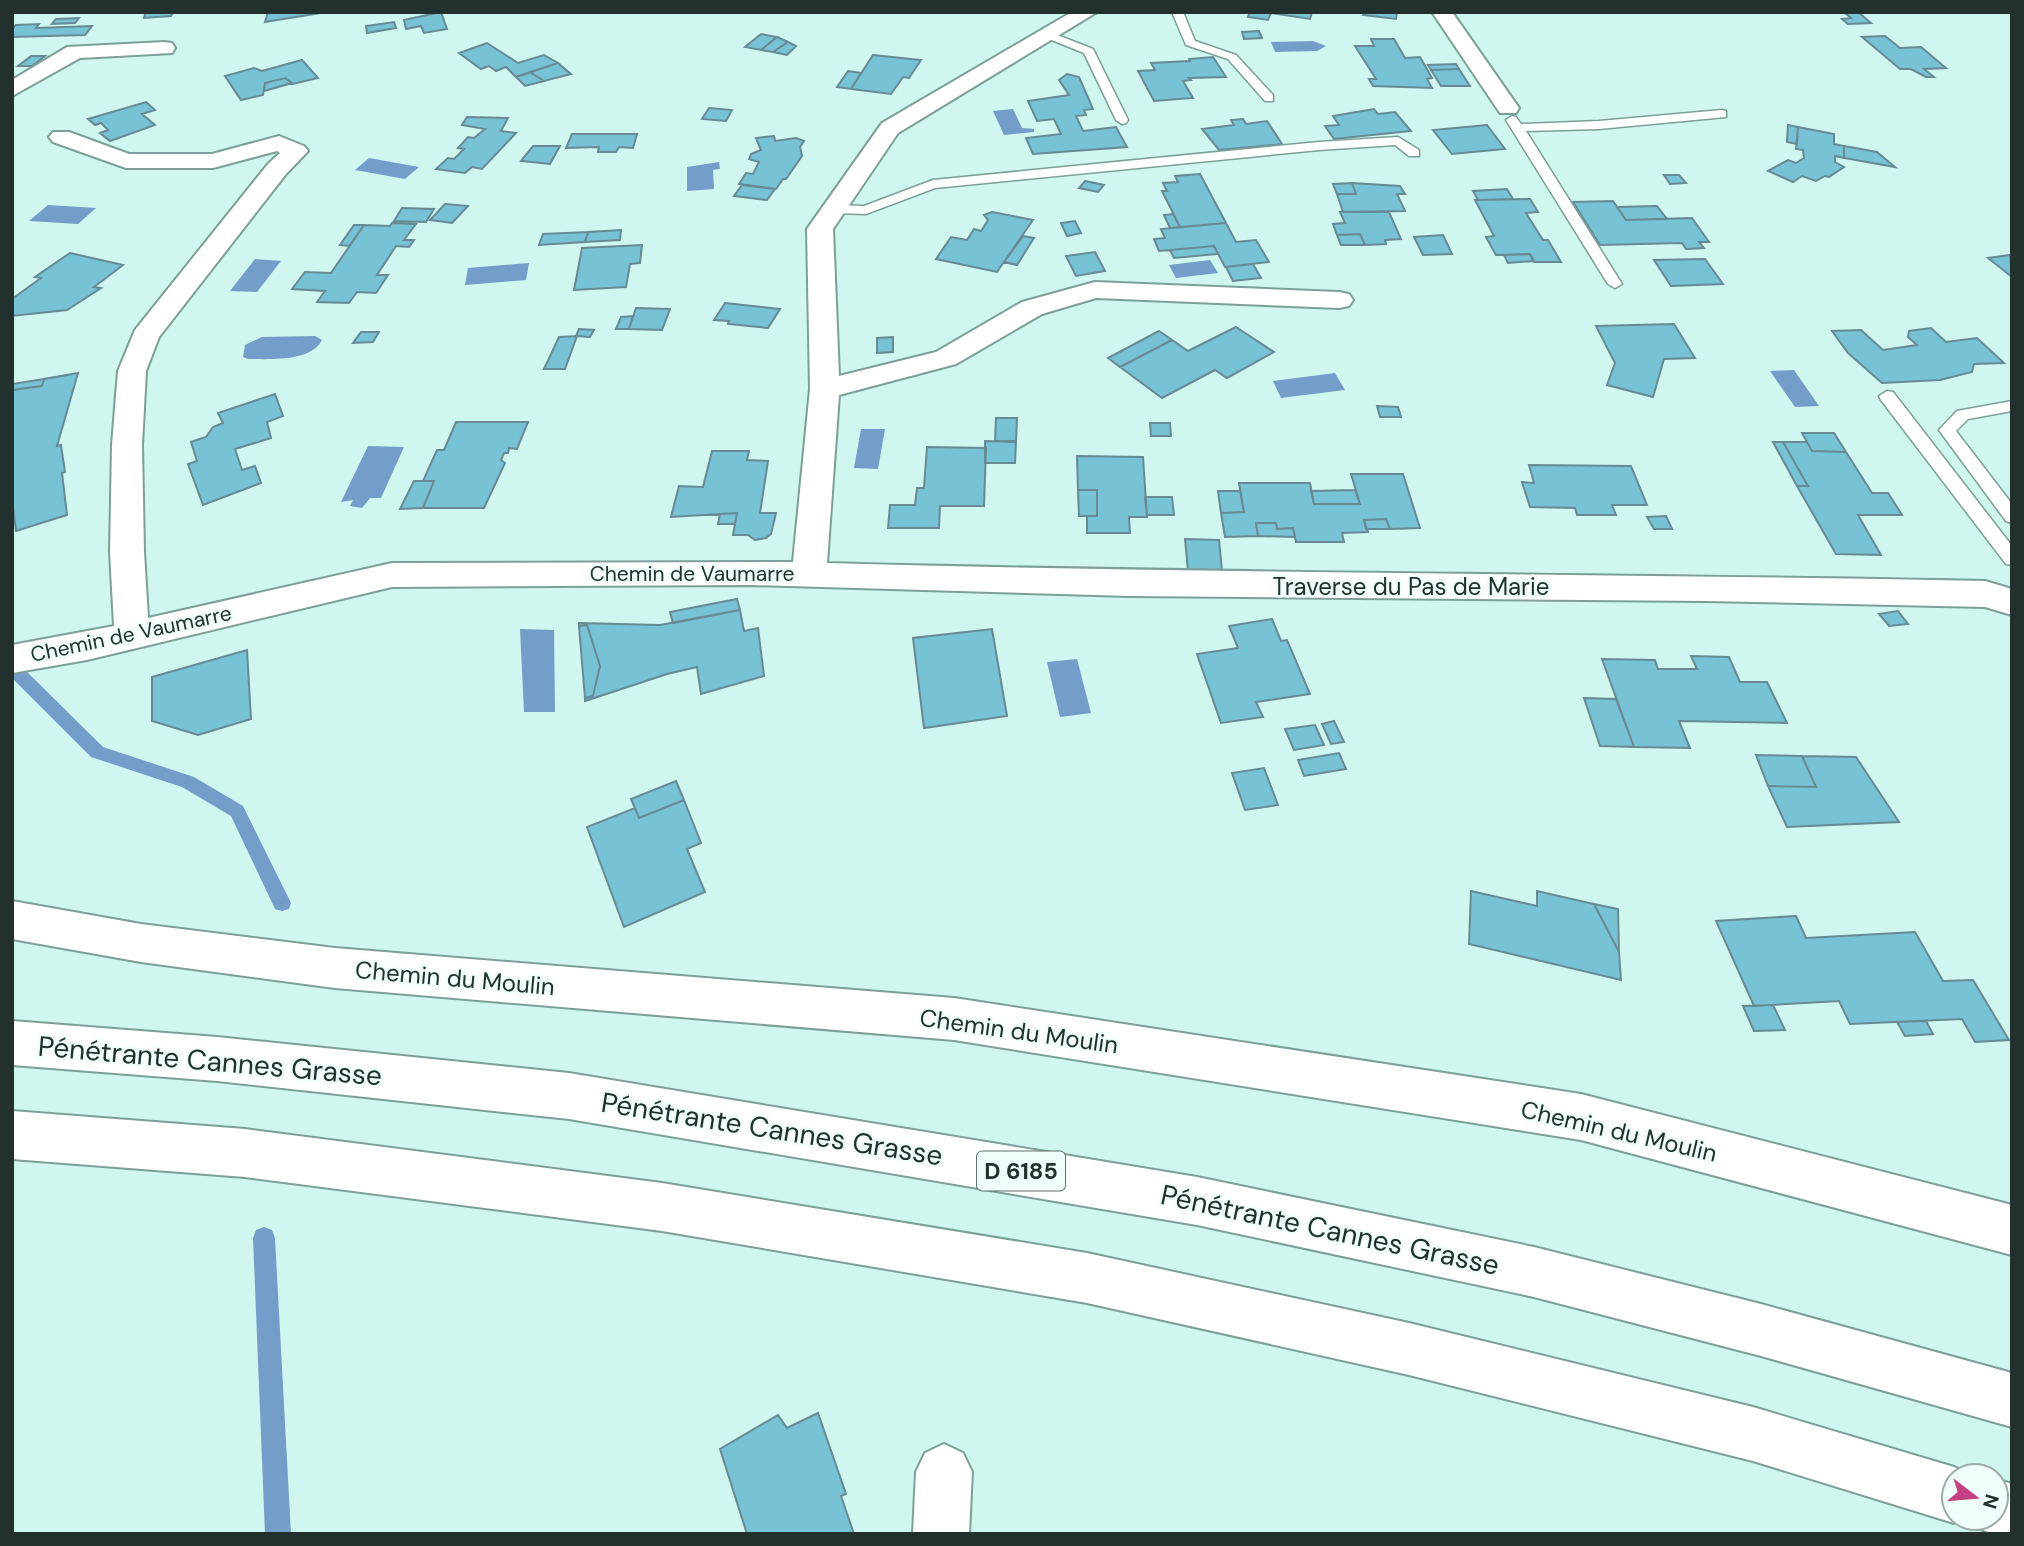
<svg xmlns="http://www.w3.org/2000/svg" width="2024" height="1546" font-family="'DM Sans',sans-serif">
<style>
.water{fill:#749dc9}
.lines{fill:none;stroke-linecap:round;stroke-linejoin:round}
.stream{fill:#749dc9;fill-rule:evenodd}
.building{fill:#77c2d5;stroke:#688a94;stroke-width:2}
.lane-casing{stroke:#7ca099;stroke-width:3}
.street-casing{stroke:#7ca099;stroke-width:4}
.highway-casing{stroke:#7ca099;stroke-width:4}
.lane{fill:#fff;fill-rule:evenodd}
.street{fill:#fff;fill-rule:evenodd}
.highway{fill:#fff;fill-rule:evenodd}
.labels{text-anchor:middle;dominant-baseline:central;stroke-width:5;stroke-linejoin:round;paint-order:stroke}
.far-street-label{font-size:21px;fill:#22312e;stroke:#effefb}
.shield{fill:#effefb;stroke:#606e6c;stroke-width:2}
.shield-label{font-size:23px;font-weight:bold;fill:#22312e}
.street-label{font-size:24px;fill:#22312e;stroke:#effefb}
.near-street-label{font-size:28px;fill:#22312e;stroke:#effefb}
</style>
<rect width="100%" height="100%" fill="#cff6ef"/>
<path class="water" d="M1313,41L1326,46L1317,51L1275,52L1271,42Z
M1013,109L1022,128L1034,129V132L1004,135L993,111Z
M369,158L419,167L405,179L355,170Z
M719,162L720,169L713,170L714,189L687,191V167Z
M48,205L96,208L78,224L29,221Z
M255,259L281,261L257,292L230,291Z
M1210,260L1218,273L1176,278L1169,265Z
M529,263L526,280L465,285L468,268Z
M315,336L322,340C311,362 270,359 248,359L243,357L245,345L262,337Z
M1794,370L1819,406L1795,407L1770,371Z
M1335,373L1345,390L1281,398L1273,381Z
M861,429H885L878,469L854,468Z
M368,446L404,447L381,498H370L362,508L350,506L353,500L341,502Z
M520,629L554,630L555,712H524Z
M1077,659L1091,713L1060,717L1047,662Z"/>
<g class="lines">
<path class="stream" d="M12,654L18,656L25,670L103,747L194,777L243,806L291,903L289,909L282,911L275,909L231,816L182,787L91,757L13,679Z
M264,1227L272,1230L275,1238L291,1534H265L253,1238L256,1230Z"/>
</g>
<path class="building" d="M146,12H173L171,16L144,18Z
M268,12H327L265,22Z
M441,12L447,29L424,33L421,26L406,29L404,20Z
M1250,12H1312L1310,19L1271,13L1268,20L1248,17Z
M1360,12H1397L1396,19L1363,15L1364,13Z
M1858,12L1871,23L1848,24L1842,19L1851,18L1845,13Z
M79,18L75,23L52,24L56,19Z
M394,22L396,28L367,33L366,26Z
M39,24L36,28L92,26L85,35L12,37V29L16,25Z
M1259,31L1262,38L1244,39L1242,32Z
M761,34L777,37L761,50L745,47Z
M1885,36L1900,48L1921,47L1946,68L1924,69L1934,77H1926L1911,69H1900L1862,37Z
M777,37L788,42L773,52L761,50Z
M1371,39H1394L1405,58L1420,57L1432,78L1427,79L1432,88L1373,86L1369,79H1376L1355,46H1374Z
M788,42L796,46L787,55L773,52Z
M487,43L518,63L544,55L558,63L516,77L506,67L496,71L489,66L481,69L459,53Z
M873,55L921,60L909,78L903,77L891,94L851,89Z
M31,56H45L32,66H18Z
M1213,57L1226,77L1189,78L1191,80L1183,81L1193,98L1154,101L1138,71L1155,70L1151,63L1190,61L1189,59Z
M302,60L318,78L293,84L285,78L265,83L263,95L241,100L225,76L254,68L262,71Z
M558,63L571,74L544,81L530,72Z
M1456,64L1459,69L1431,70L1428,65Z
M1459,69L1470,86H1441L1431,70Z
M848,71L861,73L851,89L837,87Z
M530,72L544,81L525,86L516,77Z
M1067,74L1079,77L1093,109L1084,110L1086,115L1076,116L1083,131L1116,127L1127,147L1033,154L1026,138L1061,134L1054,119L1037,121L1028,101L1069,95L1059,80Z
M285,78L292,83L264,91L265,83Z
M146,102L155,110L142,114L155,125L110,141L100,133L108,130L101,123L95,125L88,119Z
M709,108L732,110L726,121L702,119Z
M1374,109L1378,114L1395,112L1411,131L1334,139L1325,126L1339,125L1333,116Z
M467,117L508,118L501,131L516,133L482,169L472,167L465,173L436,169L448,158L454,159L464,149L458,148L468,137L474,138L485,129L462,125Z
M1243,119L1246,124L1267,121L1282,144L1219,150L1202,129L1234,125L1231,120Z
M1487,125L1505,149L1452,154L1433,130Z
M1788,125L1798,127L1797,144L1787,142Z
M1798,127L1834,134V144L1844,146V158L1835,156V162L1844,167L1829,177L1825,176L1816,181L1802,176L1793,182L1768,171L1788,160L1796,163L1804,158L1803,150L1796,149Z
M572,134H637L633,148L619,147L616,152H598L599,147L566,148Z
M774,136L775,141L796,138L804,141L800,147L802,156L786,179H783L776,189L739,184L746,173L753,174L759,162L749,159L751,154L761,150L756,138Z
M533,146H560L550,164L521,161Z
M1844,146L1877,152L1895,167L1844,158Z
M1200,174L1226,223L1180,227L1162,191H1167L1163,183L1178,182L1175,176Z
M1664,175H1679L1686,183L1670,184Z
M1085,181L1104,185L1098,192L1079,188Z
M1352,183L1400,186L1405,194H1397L1405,211L1343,212L1337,194H1356Z
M1352,183L1356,194H1337L1333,184Z
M742,185L775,189L767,200L734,196Z
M1507,189L1513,199L1478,200L1473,191Z
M1530,199L1538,212L1526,213L1543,240H1548L1561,262H1534L1530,254L1496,255L1486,237L1494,236L1475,200Z
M1613,201L1626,220L1692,218L1709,242H1699L1704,248L1686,249L1682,243L1600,245L1573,202Z
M445,204L468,206L452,223L430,220Z
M1657,206L1667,219L1626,220L1617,207Z
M402,208L434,209L426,222L394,221Z
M992,212L1033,220L997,272L936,259L951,237L967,240L974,229L981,231L988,220L984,215Z
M1340,212H1389L1401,239L1385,240L1386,244L1365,245L1360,234L1337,235L1333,224L1345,223Z
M1173,214L1180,227L1170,228L1164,215Z
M1075,221L1081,233L1067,236L1061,223Z
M392,223L416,224L404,240H414L409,247L396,246L377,275H388L376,293L357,292L349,303L317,302L325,291L292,289L305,272L331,273L364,225L390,226Z
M1226,223L1236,242L1256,240L1269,262L1225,267L1214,246L1159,251L1154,239L1165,238L1161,229Z
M354,225H364L349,246L340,245Z
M621,230L620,240L585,242L588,232Z
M588,232L585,242L539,245L543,234Z
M1360,234L1365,245H1341L1337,235Z
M1443,235L1452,254L1423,255L1414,237Z
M1023,236L1034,238L1017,265L1004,262Z
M642,245L640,263L630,264L626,287L574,290L582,248Z
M1214,246L1218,254L1174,258L1170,250Z
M1095,252L1105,271L1076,276L1066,256Z
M70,253L123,265L94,287L101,288L67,310L12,316V299L41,278L35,277Z
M1530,254L1534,261L1508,263L1504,255Z
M2010,255L2012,277L1988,258Z
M1705,259L1723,284L1671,286L1654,260Z
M1253,264L1261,278L1233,281L1226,267Z
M725,303L780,309L768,328L728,324L729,321L714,320Z
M636,308L670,309L662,330L629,329Z
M633,316L629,329H616L621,317Z
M1674,324L1695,358L1664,359L1653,397L1607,385L1615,363L1596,326Z
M1236,327L1274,352L1227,378L1215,370L1162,398L1120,367L1172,340L1188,351Z
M1931,328L1946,342L1977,338L2004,363L1974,364L1972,372L1940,380L1882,383L1848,353L1832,331L1861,330L1883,350L1917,345L1908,337L1909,331Z
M579,329L594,330L590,337L576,336Z
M1159,331L1172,340L1120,367L1108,358Z
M361,332H379L373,342L353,343Z
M577,336L565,369H544L559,337Z
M893,337V352L877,353V338Z
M78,373L57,446L61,445L65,472L62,473L67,515L16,531L12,499V390L42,386L44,379Z
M44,379L42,386L12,390V384Z
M275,394L283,416L267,422L271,438L235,449L242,470L255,466L261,483L203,505L188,464L197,461L191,442L206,437L213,427L223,423L218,413Z
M1377,406L1398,407L1401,417H1380Z
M996,418H1017L1016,441H995Z
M456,422H528L517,449L509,448L508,453H504L501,460L505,463L484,508H423L434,481H423L437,450H444Z
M1150,423H1170L1171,436H1151Z
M1802,433H1834L1846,452L1812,451Z
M985,441L1016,442L1015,463H985Z
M1773,442H1783L1808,486H1797Z
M1783,442H1807L1812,451L1846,452L1872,493H1888L1902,515H1858L1881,555L1836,554L1797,486H1808Z
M927,447L986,448L984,506H940L939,528H888L890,505H915L917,488H924Z
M712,451H749L747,460L768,461L760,513H776L771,534L766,538L755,540L748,535H733L737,513L671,517L679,486L703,487Z
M1077,456L1143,457L1147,517H1129L1130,533H1087V516H1097V490H1078Z
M1529,465L1631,466L1647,505H1612L1616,515H1577L1575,508L1530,507L1522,482L1534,483Z
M1351,474H1403L1420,528L1390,529L1386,519L1364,520L1368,532L1342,533L1344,542H1296L1293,528L1277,529L1276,523H1256L1258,536L1225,537L1221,513L1244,512L1239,483H1310L1314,504H1360Z
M414,481H434L423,508L400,509Z
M1078,490H1097V516H1079Z
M1355,490L1360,504H1314L1311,491Z
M1218,491H1240L1244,512L1221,513Z
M1145,497H1172L1174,515H1147Z
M737,513L735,524H718L720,514Z
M1666,516L1672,529H1654L1647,517Z
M1386,519L1390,529H1366L1364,520Z
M1256,523H1276L1277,529L1293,528L1295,537L1258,536Z
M1185,539L1219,540L1222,571H1188Z
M737,599L740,610L673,623L670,612Z
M740,610L744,631L758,628L764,676L701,694L697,667L667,674L585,701V698L593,696L600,666L587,625L579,626V623L660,625Z
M1898,611L1908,624L1889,626L1879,614Z
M1272,619L1281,641L1287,640L1310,694L1256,702L1263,717L1221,723L1197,654L1238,648L1229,626Z
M587,625L600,666L593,696L585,698L579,626Z
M992,629L1007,716L924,728L913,638Z
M247,650L251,719L198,735L152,721V677Z
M1691,656L1729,657L1740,682H1767L1787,723L1679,721L1690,748L1634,747L1602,659L1655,660L1658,669H1697Z
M1584,698L1616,699L1634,747L1600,746Z
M1334,721L1344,742L1331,744L1322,724Z
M1315,725L1324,745L1294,750L1285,729Z
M1339,753L1346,769L1304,776L1298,760Z
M1756,755L1802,756L1816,787L1768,786Z
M1802,756L1856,757L1899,822L1787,827L1768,786L1816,787Z
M1264,768L1278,805L1245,810L1232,773Z
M676,781L684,800L639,818L631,799Z
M684,800L701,843L687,849L705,892L624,927L587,827L635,808L639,818Z
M1471,891L1537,906V891L1594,904L1619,952L1621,980L1469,944Z
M1594,904L1618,909L1619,952Z
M1796,916L1806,938L1915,932L1943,981L1973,980L2009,1040L1975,1042L1962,1019L1850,1024L1839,1001L1754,1006L1716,921Z
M1773,1005L1785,1030L1754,1031L1743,1006Z
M1926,1021L1933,1034L1905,1036L1897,1022Z
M818,1413L846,1494L841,1496L854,1534H747L720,1449L778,1415L787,1428Z"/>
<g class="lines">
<defs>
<path id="lane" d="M1172,12H1183L1195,41L1236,55L1273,95V101H1265L1228,59L1186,45Z
M1044,33H1052L1093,49L1128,120L1126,123L1122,124L1116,120L1084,53L1044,37Z
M1722,110L1726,111V117L1599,129L1526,131L1622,284L1615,288L1608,284L1506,120L1512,116L1516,117L1521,124L1599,121Z
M1398,137L1419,150V156H1409L1395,145L1319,150L935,188L866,214L834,213L827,209L834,205L864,206L933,180L1319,142Z
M1887,391L1893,392L2012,546V565L2006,564L1881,400L1879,396Z
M2012,401V411L1968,419L1956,431L2012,504V523L2006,521L1939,430L1957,411Z"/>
<path id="street" d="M1072,12H1097L898,133L833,229L839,376L936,352L1022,302L1095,282L1339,292L1349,294L1353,300L1349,306L1339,308L1096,298L1042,314L956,364L839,395L827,563C1213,574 1599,573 1985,581L2012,589V615L1985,607L1705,601L1129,596L751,585L392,587L87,660L12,673V645L114,626L110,552L112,445L118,371L135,330L268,164L280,153L277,151L213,168H126L53,142L49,137L53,132H69L129,154H212L279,136L304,146L308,151L286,174L159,337L146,371L142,445L144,552L148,618L392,563L793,562L810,389L807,229L882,123Z
M1432,12H1452L1519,108L1516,113H1500Z
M164,42L172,43L175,48L172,53L80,58L12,96V80L67,47Z
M12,901L141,924L335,948L954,998L1581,1094L2012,1205V1255L1581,1140L954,1040L335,988L141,962L12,939Z
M944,1444L963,1453L972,1472L969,1534H913L916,1472L925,1453Z"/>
<path id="highway" d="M12,1021L217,1037L569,1073L1197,1177L1534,1247L1761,1304L2012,1373V1427L1761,1356L1534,1297L1197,1225L569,1119L217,1081L12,1065Z
M12,1111L245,1129L662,1183L1087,1253L1409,1323L1753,1407L1954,1467L1974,1476H1954V1518H1966L1954,1523L1753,1461L1409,1375L1087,1303L662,1231L245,1177L12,1159Z
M1996,1479L2012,1484V1534H1993L1976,1527L1973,1518H1996Z"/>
</defs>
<use href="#lane" class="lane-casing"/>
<use href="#street" class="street-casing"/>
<use href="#highway" class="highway-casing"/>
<use href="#lane" class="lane"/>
<use href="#street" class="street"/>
<use href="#highway" class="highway"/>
</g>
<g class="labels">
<g class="far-street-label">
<text x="692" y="574">Chemin de Vaumarre</text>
<text transform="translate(131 634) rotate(-12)">Chemin de Vaumarre</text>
</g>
<rect class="shield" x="977" y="1151.5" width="88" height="39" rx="5"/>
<g class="shield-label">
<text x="1021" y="1171">D 6185</text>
</g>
<g class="street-label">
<text x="1411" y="586">Traverse du Pas de Marie</text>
<text transform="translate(455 978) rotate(5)">Chemin du Moulin</text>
<text transform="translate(1019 1031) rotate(8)">Chemin du Moulin</text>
<text transform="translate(1619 1131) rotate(13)">Chemin du Moulin</text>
</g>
<g class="near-street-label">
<text transform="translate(210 1061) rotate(5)">Pénétrante Cannes Grasse</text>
<text transform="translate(772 1129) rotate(9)">Pénétrante Cannes Grasse</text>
<text transform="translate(1330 1230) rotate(12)">Pénétrante Cannes Grasse</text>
</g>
</g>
<rect width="2024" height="1546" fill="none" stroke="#22312e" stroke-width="28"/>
<g transform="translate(1975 1497) rotate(106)"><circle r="33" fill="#effefb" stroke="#9daca9" stroke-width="2"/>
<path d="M0-5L12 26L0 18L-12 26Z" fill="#c44083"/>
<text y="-10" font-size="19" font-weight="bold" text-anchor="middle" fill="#22312e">N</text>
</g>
</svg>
